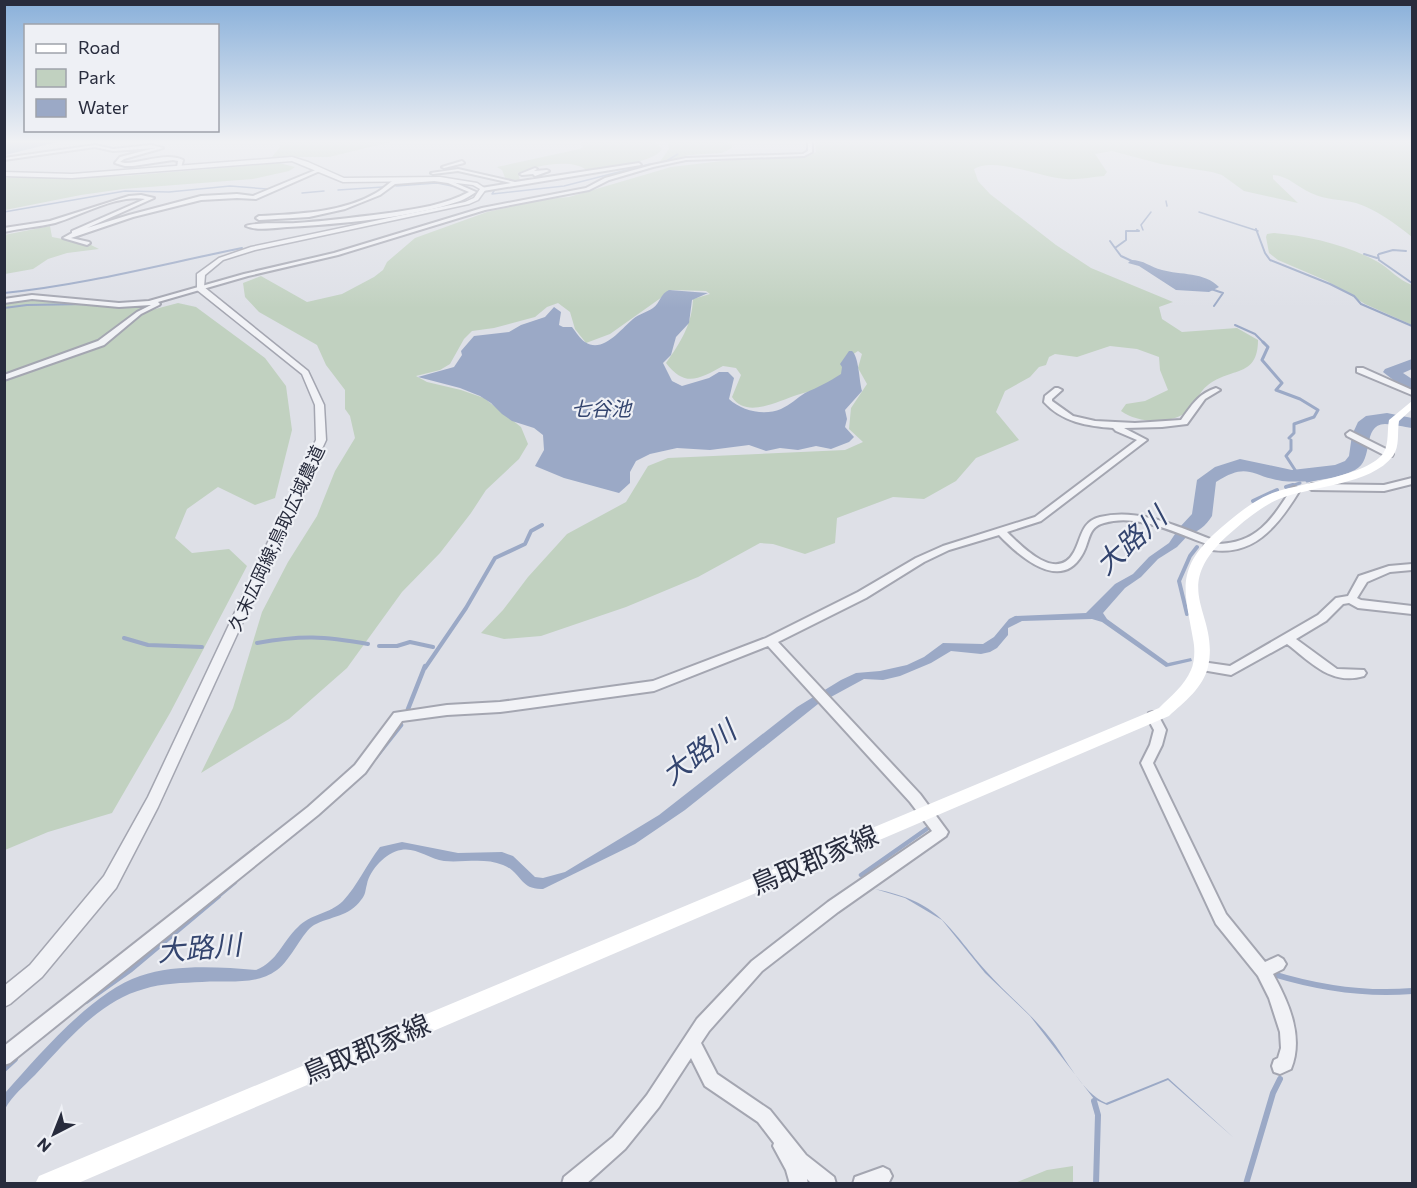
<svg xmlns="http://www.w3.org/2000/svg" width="1417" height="1188" font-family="Commissioner,'Noto Sans JP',sans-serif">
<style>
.green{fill:#c1d1c0}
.water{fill:#9ba9c6}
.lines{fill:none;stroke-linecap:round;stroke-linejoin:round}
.stream-far5{stroke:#9ba9c6;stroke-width:1.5}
.stream-far4{stroke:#9ba9c6;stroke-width:2}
.stream-far3{stroke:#9ba9c6;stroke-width:3}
.stream-far2{stroke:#9ba9c6;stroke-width:4}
.stream-far1{stroke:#9ba9c6;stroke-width:4.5}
.stream{stroke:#9ba9c6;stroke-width:6}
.river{fill:#9ba9c6;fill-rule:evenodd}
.minor-casing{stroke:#a4a6b1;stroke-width:4}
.tertiary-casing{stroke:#a4a6b1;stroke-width:3}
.minor{fill:#f1f2f6;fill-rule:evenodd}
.tertiary{fill:#f1f2f6;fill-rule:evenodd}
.secondary{fill:#fff;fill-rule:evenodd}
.labels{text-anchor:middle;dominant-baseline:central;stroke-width:4.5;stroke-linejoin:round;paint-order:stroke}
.far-street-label{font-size:18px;fill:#282c3d;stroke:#eef0f5}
.far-water-label{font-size:20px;font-style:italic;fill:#34456f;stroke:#eef0f5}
.near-street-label{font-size:27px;fill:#282c3d;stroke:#eef0f5}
.near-water-label{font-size:28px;font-style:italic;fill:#34456f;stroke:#eef0f5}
</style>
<rect width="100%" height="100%" fill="#dee0e7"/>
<path class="green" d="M280,141H395L329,157H272L280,147Z
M580,141H655L662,149C653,164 603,168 586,170C572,158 534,166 518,173L520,180H506L502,170L497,167L580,149L583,147Z
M665,141H725L731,144L732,148L722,153L689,155L659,163L669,149L668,143Z
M815,141H1412V237C1397,225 1376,209 1356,203C1341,199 1325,200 1311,193C1297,187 1289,176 1273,175V179L1298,203L1244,191L1222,175L1212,172L1161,164L1112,151L1095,154L1107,172L1104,176C1091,177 1079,180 1066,179C1043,178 993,156 974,169L978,181L990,194L1056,245L1091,268L1173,302L1159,307L1162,319L1182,332L1237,328L1258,340C1258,378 1231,367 1208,385C1198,392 1194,408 1184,414C1167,424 1137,423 1121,411L1126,404L1145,401L1168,390L1160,370L1159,357L1137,349L1110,346L1077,357L1055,354L1049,357L1046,365L1039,367L1030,377L1005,391L996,412L1019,440L976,458L956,481L924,499L893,497L837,518L835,543L805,554L773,544L760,543L698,577L626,607L541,636L504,639L481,633L503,610L528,577L567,534L626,502L648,466L668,458L845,450L863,442L849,429L851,408L867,384L858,368L862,354L858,351L849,357L850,368C846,372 842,378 837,381C825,388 810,391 797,395C778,401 746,419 732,397L741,375L736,368L723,366C699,379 685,388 666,363C680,343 692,325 693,299L710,294L706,291L672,290L610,334L586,343L575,329L570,312L558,303L547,307L535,317L494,328L472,331L464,339L450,364L440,370L416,376L427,382L461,390L484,398L521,427L528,444L519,459L486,490L471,513L440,553L402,592L347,668L289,719L201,773L233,708L262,612L288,562L317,516L335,471L355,438L350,416L345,409V390L326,365L317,345L259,312L245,297L243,283L261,276L307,302L342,294L374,277L383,270L387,262L415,238L487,212L546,199L569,197L671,167L756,157L810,155L816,152Z
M279,163L295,167L289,171L253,179L123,189L81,195L5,210L4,178L124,176Z
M50,226L52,237L89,244L99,249L67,253L48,259L33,269L5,274L4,235Z
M1274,233C1309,236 1347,245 1378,262C1390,269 1398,280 1412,285V325L1365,304L1327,281L1278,260L1269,253L1266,237L1267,234Z
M33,299L148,305L150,306L100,342L5,376V302Z
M178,303L196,307L265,358L286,386L292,430L275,498L255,505L218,487L187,509L175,538L192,553L229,549L247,566L170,713L112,813L48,832L5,850V379L113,337L144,312Z
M1073,1166V1183H1015L1047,1170Z"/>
<path class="water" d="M5,141H62L5,155Z
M1131,260C1144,260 1150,267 1162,270C1180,275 1205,272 1219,287L1209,292L1176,290L1139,266L1128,263Z
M669,290L708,293L692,300L689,323L676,337L671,355L663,363L672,381L682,386L709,378L719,372H728L734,378L729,399C742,411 764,416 781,409C790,405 797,398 805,393C818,387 829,382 841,374L842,367L840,364L849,351H852C859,357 859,380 862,391L845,410L847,419L845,427L854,437L849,442L831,449L816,446L798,450L780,448L766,451L749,445L710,450L677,448L650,454L636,461L630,472V483L619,493L564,478L535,466L544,450L543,435L534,428L512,421L502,414L491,403L480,396L460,388L418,377L454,367L462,355L461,351L474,336L509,332L521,325L545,317L554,307L561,312L559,325L563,327H572C576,332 580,339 585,342C603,354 621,329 633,319C639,314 647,312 653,308C660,303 660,294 669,290Z
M1201,505H1209V515L1205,521L1196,530L1191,532L1177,547L1158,559L1141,577L1125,588L1103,613L1107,619L1168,663L1191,658L1192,661L1166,667L1102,622L1092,619L1022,621L1008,628V635L997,648L990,652L981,654L951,651L931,663L900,676L883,680L864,679L818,704L685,810L635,844L543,889C519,890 522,872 503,865C484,857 463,863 444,861C429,859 416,847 401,850C386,852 370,870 367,884C365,891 366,894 361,900C349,917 331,916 314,925C303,931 291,960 277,970C256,986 227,980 202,982C183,983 162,983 144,989C99,1001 65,1043 35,1075C24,1086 12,1096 5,1109V1093C38,1056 92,992 140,976C175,964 219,967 256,970C278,961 282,942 298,927C310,914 330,914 343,901C357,886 367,864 380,847L402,842L458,853L502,852L513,856L535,877L543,878L565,872L659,815L797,707L841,680L856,673L880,671L907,665L924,657L943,643L983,644L994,637L1009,619L1015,616L1086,613L1115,584L1133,574L1149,557L1169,543L1179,528L1200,512Z
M875,889C940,902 947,926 986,971C1006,994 1031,1013 1050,1038C1067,1059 1081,1092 1106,1103L1168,1078L1234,1138L1168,1080L1107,1105L1094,1099L1030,1016L985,973L942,920L905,898Z"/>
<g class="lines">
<path class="stream-far5" d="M668,160L678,154
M661,163L665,161
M396,186L437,183L452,186
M491,189L494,191L492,194L564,186L650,164
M338,190L383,187
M302,193L324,191
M1166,201L1167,206
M4,212L125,191L169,192L230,186L267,189
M1199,212L1258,231
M1143,230L1141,225L1151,212"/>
<path class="stream-far4" d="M1256,229L1265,253L1270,260L1330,284L1354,296L1361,304L1412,326
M1110,241L1115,248
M1364,254L1377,258
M1379,254L1393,250L1406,251
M1378,255L1379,260L1412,283
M1134,262L1121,256L1115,248L1126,240V231H1139L1137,230
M1211,289L1223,293L1214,306
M4,293C84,285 163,264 242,248
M4,308L27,305L88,304
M1235,325L1255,334L1265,344"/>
<path class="stream-far3" d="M1263,342L1268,347L1262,360L1282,383L1276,390L1300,399L1318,410L1314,417L1294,424V433L1289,438
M1291,440V450L1286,456L1297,473
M1307,481L1341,473
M1288,487L1300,483"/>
<path class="stream-far2" d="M1286,487L1293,485
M1253,501L1277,490
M1187,614L1179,581L1190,556L1197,547
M124,638L148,645L202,647
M257,643C302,635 323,636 368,644
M379,646H397L410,642L433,647
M425,668L466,608L495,558L525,544L531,531L542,525"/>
<path class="stream-far1" d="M408,709L425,666
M375,758L401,725
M861,875L928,828
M217,897L235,882"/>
<path class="stream" d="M1273,974C1319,988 1364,995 1412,991
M86,1001L131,969L218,896
M4,1069L15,1059
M1094,1101L1098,1115L1096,1184
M1246,1184L1273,1093L1280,1079"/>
<path class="river" d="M1412,359V369L1403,373L1412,379V391L1406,390L1383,372L1385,369Z
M1387,413L1412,418V428C1404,427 1394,424 1385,424C1361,425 1375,460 1355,470C1335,480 1304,483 1282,481C1251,476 1248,461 1216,482L1212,516C1205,527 1195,536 1182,533L1179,528L1192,514L1197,480L1215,467L1240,459L1292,470L1335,465L1345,461L1349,456L1352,435L1358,422L1366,416Z"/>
<defs>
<path id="minor" d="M808,141H812V152L804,156L686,160L653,167L609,180L589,190L485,210L338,255L248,276L158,302L160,304L159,305L141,314L104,345L4,380V375L98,341L137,312L151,305L119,307L32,299L4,303V299L32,295L119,303L149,301L244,274L334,253L482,208L586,188L605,178L652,165L686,158L803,154L808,151Z
M95,145L113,149L151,145L163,148L124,159L120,162L125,163C144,163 165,152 183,160L181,168L179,169L177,168L178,161L173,160L133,166H125L115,163L120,157L155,148L113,151L95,147L4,160V158Z
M462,161L464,163L444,168L442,167Z
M639,163L641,165L483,191L481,188L511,183L458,171L433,174L431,173L458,169L515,182Z
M535,168L537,169L534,171L547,170L549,171L535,176L533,174L522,175L520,174Z
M318,169L322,170L256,199L237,198L201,200L133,217L71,238L89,242L90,243L87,245L63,238L72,233V231L145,199C118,194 82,215 55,223C39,227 21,228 4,232V228L50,221L129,196L141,195L154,198L87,228L129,215L201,196L237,194L253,196Z
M425,178L451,181L476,192C471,195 465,199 460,201C410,218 339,224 287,227C274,228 257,231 246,226C256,222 284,224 296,223C327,221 358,217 389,213C416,209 445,205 469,192L448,183L434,181L395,184L380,195L345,209L309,217L259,220L256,218L259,216C299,214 341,213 376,193C383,189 389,183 395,179H399L398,181L425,180Z
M1357,368H1363L1412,390V395L1357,372Z
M1055,388H1058L1062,390L1052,399V401L1073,416L1095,421L1135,423L1181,420C1192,405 1198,394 1216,388L1220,390L1205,399L1187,424L1162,427L1124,428L1147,440L1041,521L1007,532C1022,547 1057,583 1074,552C1082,537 1081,522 1100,517C1139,507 1181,528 1216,541L1218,544C1258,543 1272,519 1292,488L1295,487L1300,490C1278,526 1253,559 1206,549L1204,547L1207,544C1176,533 1137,513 1104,523C1087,527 1090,543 1082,555C1060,593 1018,555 999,535L949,550L924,562L866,598L778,642L920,794L948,832L946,836L838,912L762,971L709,1031L701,1043L717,1074L770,1110L806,1155L834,1177L836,1184H812L807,1179L808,1184H790L786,1170L773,1146L774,1143L758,1122L705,1086L691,1058L659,1107L625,1149L586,1184H562L564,1177L613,1137L647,1095L697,1019L752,961L828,902L932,831L910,802L768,646L654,691L500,712L447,715L402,721L365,773L318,815L10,1063L4,1065V1046L308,807L355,765L394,713L447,705L500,702L653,681L766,638L858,592L916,558L943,546L1035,517L1137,440L1116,431L1113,428C1087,426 1062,422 1044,402L1045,396Z
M1350,431L1392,452L1393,454L1392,456H1386L1347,436L1346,434Z
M1412,478V484L1384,491L1312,490L1307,487L1312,484L1384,485Z
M1412,564V570L1390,572L1367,582L1357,598L1361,600L1412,606V614L1358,608L1349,603L1343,604L1326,621L1296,639L1337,669L1364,670L1366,673L1364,676C1331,686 1311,662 1287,644L1231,675L1202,670L1198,669L1196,666L1198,663L1202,662L1230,666L1318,615L1336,598L1348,596L1359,576L1389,566Z
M1153,712L1157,713L1166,730L1162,745L1153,763L1226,914L1265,962L1278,956L1283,959L1286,964L1283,969L1273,974C1289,1003 1304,1037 1291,1069L1280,1074L1274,1072L1272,1066L1274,1060L1278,1058L1281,1048L1280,1032L1269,998L1258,976L1216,924L1141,763L1150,745L1154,730L1147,717L1149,713Z
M883,1167L889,1170L892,1176L889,1182L853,1184L855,1177Z"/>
<path id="tertiary" d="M292,157L308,162L344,178L440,177L477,183L486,189L478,200L469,204L255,250L223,260L205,275L204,287L308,371L324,405L326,440L158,807L116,888L42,977L10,1004L4,1007V986L30,965L104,876L148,797L316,440L315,405L302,374L197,290V274L219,258L251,247L465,202L474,198L480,189L473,185L440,181L343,182L292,161L72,178L4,176V172L72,174Z"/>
</defs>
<use href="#minor" class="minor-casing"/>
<use href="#tertiary" class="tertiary-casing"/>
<use href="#minor" class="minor"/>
<use href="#tertiary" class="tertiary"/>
<path class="secondary" d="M1412,401V409L1399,421C1397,433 1400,446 1393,456C1371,485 1311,486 1279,499C1260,507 1243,522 1227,536C1168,591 1220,612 1208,667C1203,688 1184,702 1169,716L76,1184H35L39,1176L1159,708C1171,696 1184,686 1191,670C1195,661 1195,648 1193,639C1185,592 1175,571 1214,534C1231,519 1249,503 1270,494C1297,483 1370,476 1384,452C1389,443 1387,430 1389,420Z"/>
</g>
<linearGradient id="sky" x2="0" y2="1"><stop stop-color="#89b0da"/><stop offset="0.46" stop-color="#f0f1f4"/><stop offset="1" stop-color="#f0f1f4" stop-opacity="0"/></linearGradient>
<rect width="1417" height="308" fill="url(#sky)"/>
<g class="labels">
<g class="far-street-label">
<text transform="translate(276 538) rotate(-65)">久末広岡線;鳥取広域農道</text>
</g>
<g class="far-water-label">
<text x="601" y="408">七谷池</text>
</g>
<g class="near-street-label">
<text transform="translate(814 859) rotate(-23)">鳥取郡家線</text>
<text transform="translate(366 1048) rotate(-23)">鳥取郡家線</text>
</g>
<g class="near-water-label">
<text transform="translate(1130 540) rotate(-42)">大路川</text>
<text transform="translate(698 752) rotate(-37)">大路川</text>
<text transform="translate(199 947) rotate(-5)">大路川</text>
</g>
</g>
<rect width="1417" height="1188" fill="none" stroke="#282c3d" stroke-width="12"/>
<rect x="24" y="24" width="195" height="108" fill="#eef0f5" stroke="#9fa2ab" stroke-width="1.5"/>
<rect x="36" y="44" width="30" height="9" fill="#ffffff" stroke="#9fa2ab" stroke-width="1.5"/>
<text x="78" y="54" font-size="18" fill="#282c3d">Road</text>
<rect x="36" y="69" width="30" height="18" fill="#c1d1c0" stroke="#9fa2ab" stroke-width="1.5"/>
<text x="78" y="84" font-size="18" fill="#282c3d">Park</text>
<rect x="36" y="99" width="30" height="18" fill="#9ba9c6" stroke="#9fa2ab" stroke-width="1.5"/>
<text x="78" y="114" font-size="18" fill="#282c3d">Water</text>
<g transform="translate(54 1134) rotate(222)" stroke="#eef0f5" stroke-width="4.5" paint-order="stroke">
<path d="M0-4.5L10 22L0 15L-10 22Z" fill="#282c3d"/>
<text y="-9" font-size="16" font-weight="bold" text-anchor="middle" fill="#282c3d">N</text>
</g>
</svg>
